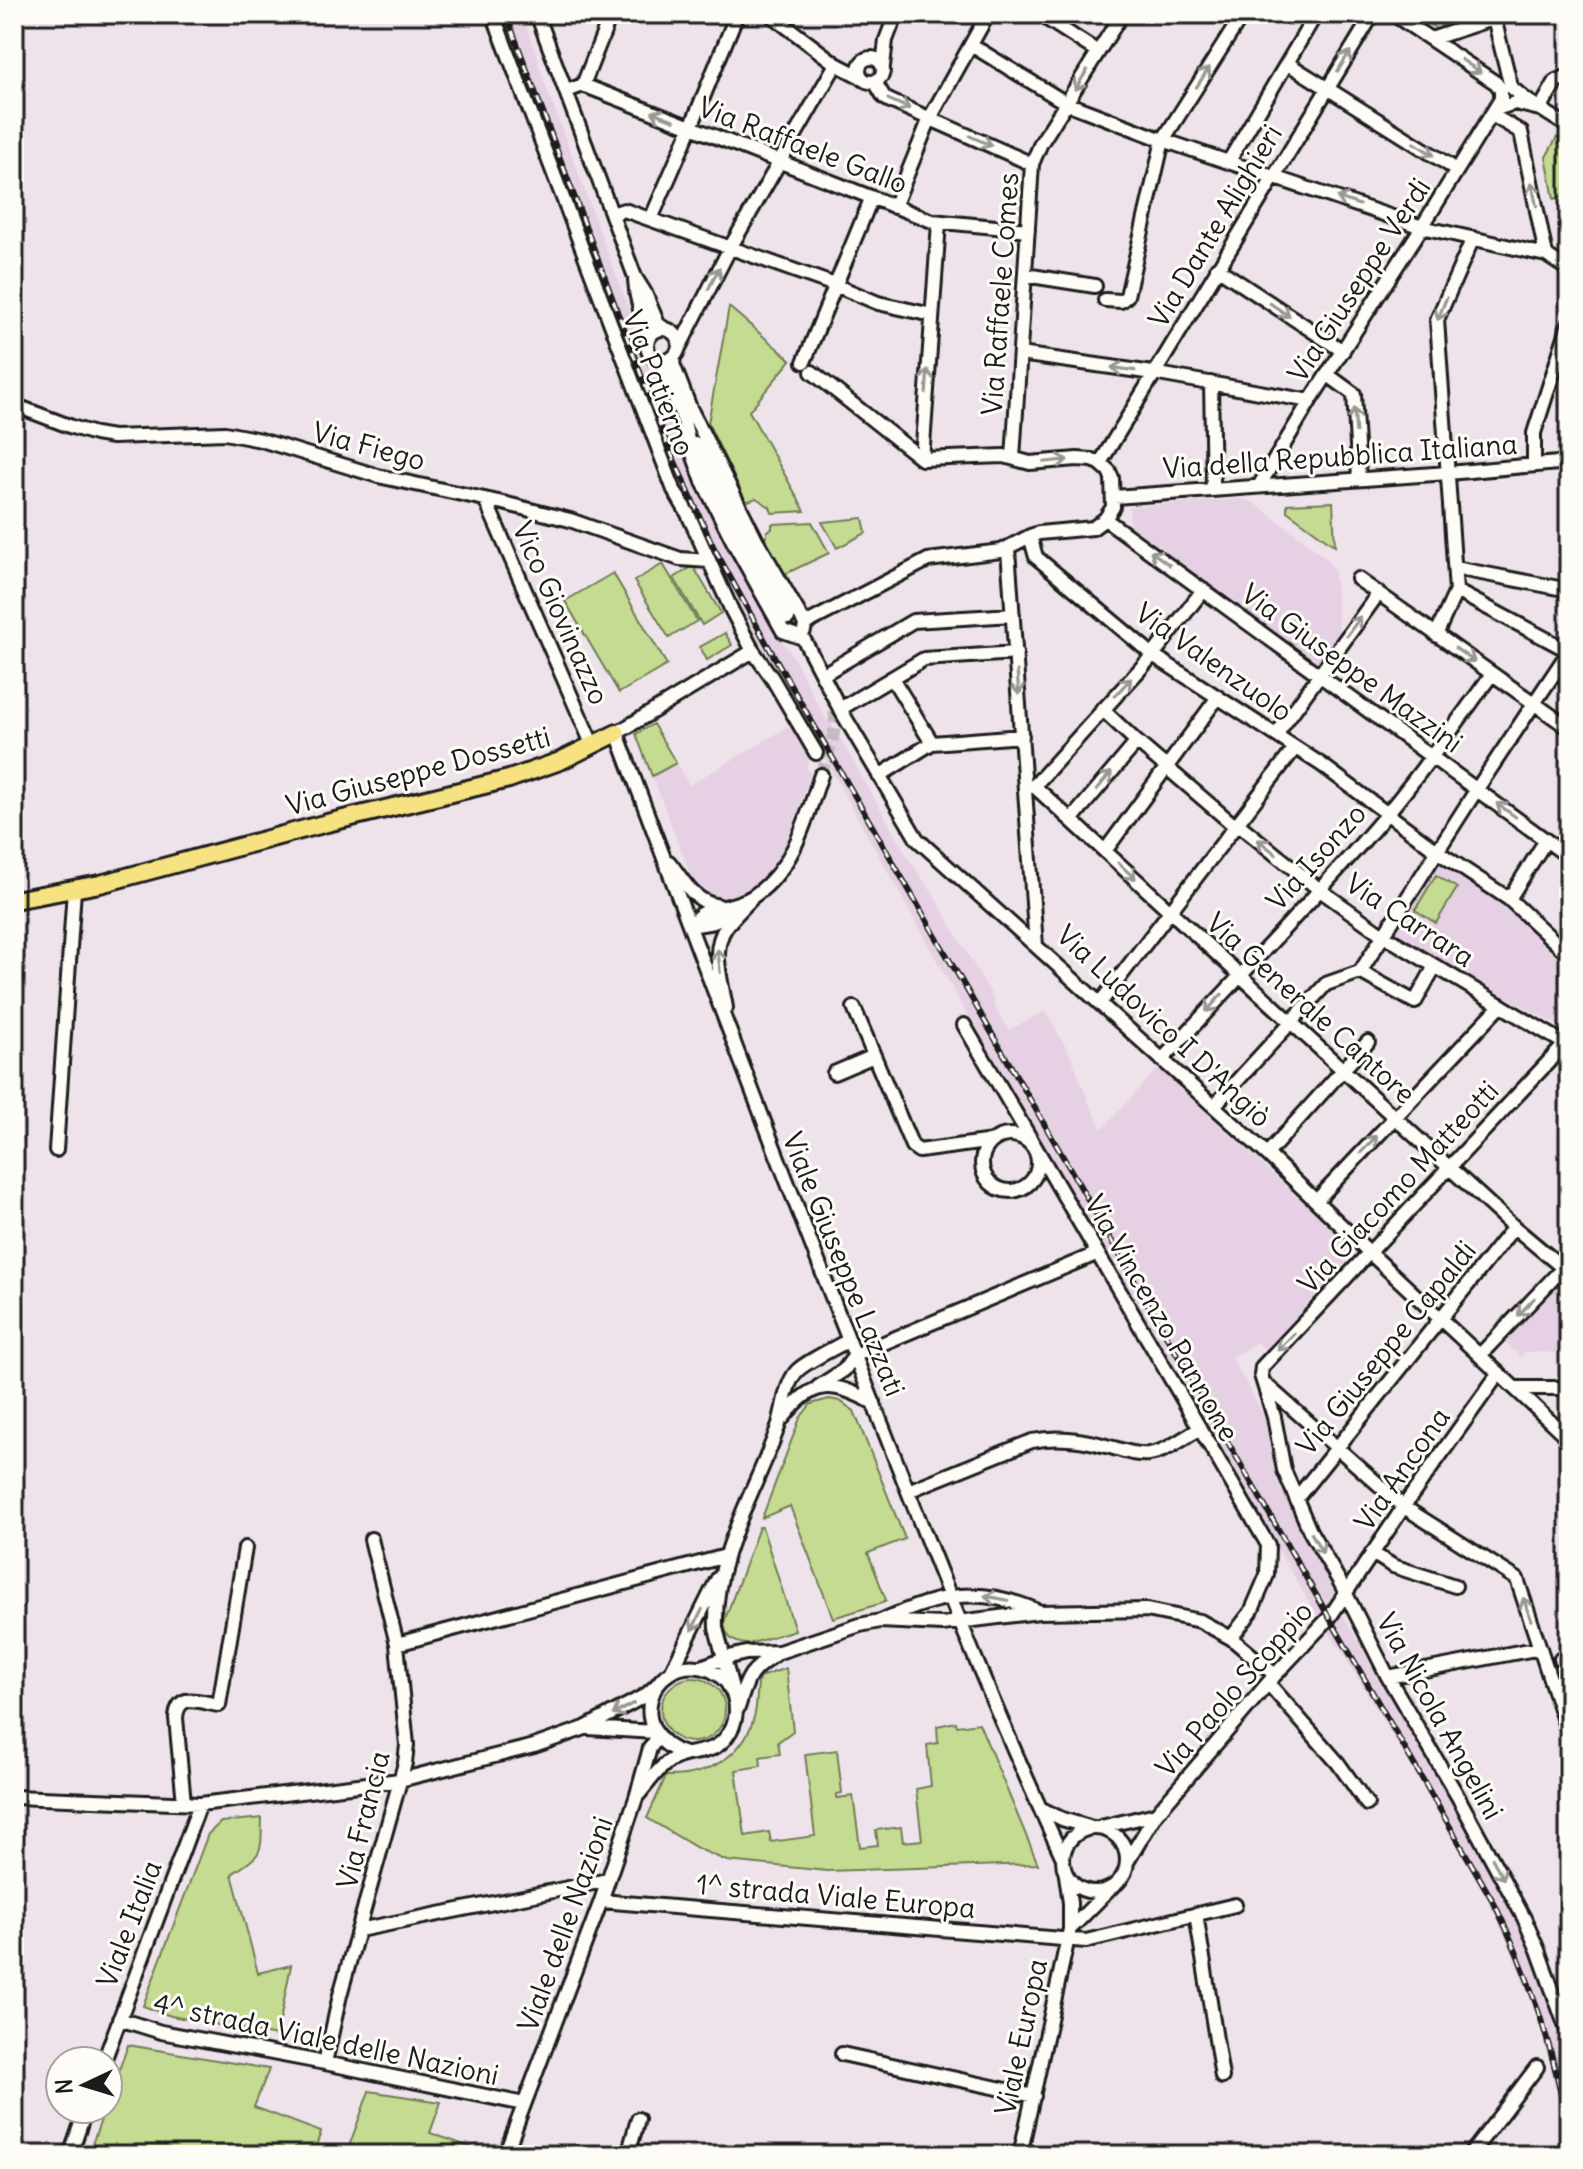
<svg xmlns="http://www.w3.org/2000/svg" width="1583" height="2169" font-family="Delius,sans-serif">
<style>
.built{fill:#e5d1e3}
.green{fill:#c4db91;stroke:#707c56;stroke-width:2}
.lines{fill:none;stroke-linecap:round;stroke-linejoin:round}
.minor-tunnel{stroke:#c5bbc2;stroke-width:12;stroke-dasharray:12 6;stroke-linecap:butt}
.minor-casing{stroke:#1c1c1c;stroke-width:18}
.major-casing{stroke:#1c1c1c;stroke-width:22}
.minor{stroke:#fdfcf7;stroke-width:12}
.major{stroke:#f7e281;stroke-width:16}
.rail-casing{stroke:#1c1c1c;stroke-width:6}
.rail{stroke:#fdfcf7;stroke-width:3;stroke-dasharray:9;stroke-linecap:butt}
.oneway{stroke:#989794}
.labels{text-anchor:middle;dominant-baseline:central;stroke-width:6;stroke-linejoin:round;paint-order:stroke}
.street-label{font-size:28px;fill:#1c1c1c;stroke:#fdfcf7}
</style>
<rect width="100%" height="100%" fill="#efe3eb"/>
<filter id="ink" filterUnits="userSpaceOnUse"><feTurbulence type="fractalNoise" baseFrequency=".0125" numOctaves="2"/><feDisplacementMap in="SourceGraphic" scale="16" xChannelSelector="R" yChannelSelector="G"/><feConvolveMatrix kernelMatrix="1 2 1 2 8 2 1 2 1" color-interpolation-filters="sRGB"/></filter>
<g filter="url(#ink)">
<path class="built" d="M498,14H522L539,60L538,64L623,294L658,387L661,389L684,445L696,481L731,551L784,644L794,658L827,721L829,719L909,859L932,892L995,1001L993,1004L1009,1030L1045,1011L1046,1012L1071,1056L1089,1103L1102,1129L1158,1068L1356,1251L1266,1349L1261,1347L1257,1342L1232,1358L1266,1419L1278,1476L1307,1537L1336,1590L1332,1596L1495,1878L1520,1927L1534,1959L1569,2070V2155L1548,2055L1535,2011L1511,1950L1489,1902L1444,1822L1342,1652L1311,1606L970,1020L782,682L776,676L751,633L753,629L719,568L661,443Z
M1240,499L1253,502L1300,537L1327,559L1334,571L1340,639L1320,666L1132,529L1130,525L1129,507Z
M795,723L812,753L806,769L811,772L787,844L772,868L751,887L727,900L711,899L696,889L652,776L676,763L689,785Z
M1440,859L1502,902L1569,968V1021L1563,1028L1461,972L1394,932L1403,912L1408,909Z
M1560,1281L1569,1286V1353L1525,1352L1520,1357L1505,1342Z"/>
<path class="green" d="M1413,14H1445L1444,22L1438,30Z
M1557,137L1569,145V195L1554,199L1546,157Z
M729,307L791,360L749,411L805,511L772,513L770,507L756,498L746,502L708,423Z
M1333,502L1335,546L1287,511V504Z
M863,518L866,533L837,548L822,522Z
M812,522L829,553L783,575L762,539L767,536V531L772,529V524Z
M663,564L697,621L669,638L634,581Z
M693,566L721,613L702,625L674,578Z
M613,573L667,665L619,693L565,601Z
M725,633L732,645L707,660L700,647Z
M653,724L676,763L652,776L636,734Z
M1436,875L1457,888L1436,923L1415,910Z
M829,1399L840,1401L854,1411L905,1539L868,1553L886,1600L879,1604L833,1618L790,1506L762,1518L800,1418L811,1404Z
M759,1527H762L795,1630L749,1644C734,1644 725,1637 724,1622Z
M786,1668L793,1731L778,1742L780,1754L760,1757L761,1766L736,1770L745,1836L769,1832L771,1842L815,1836L805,1754L837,1750L842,1793L837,1794V1798L853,1796L860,1847L878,1845L876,1830L901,1827L903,1842L922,1840L916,1789L931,1786L927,1745L938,1743L937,1726L956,1722L957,1726L979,1723L1038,1864L827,1871L727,1861L699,1849L647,1818L666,1776C706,1777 743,1757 754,1717C758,1704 756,1691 759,1679L763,1676Z
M661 1710a32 32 0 1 1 64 0a32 32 0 1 1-64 0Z
M262,1818C261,1856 264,1852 232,1874L258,1973L291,1965L277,2036L171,2016L143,2006L208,1834L221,1822Z
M128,2045L269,2069L254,2107L321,2132L313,2154L316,2155H88L105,2109H108V2101Z
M369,2091L441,2102L430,2133L488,2153L487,2155H346Z"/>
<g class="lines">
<path class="minor-tunnel" d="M821,775C830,749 841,725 831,698"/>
<defs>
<path id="minor" d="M493,14L674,490L688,514L732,611L753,651L772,678L816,753
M537,14L635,277L645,293L658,324L665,329
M770,14L836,64L861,77
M1039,14L1098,52
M1493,14L1511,87L1525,99L1569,127
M1431,39L1507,14
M971,45L1066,103L1163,140L1422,227L1546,255L1569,270
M859 70a12 12 0 1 1 24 0a12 12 0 1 1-24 0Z
M1287,63L1457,170
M883,66L886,40L896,14
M875,82L884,97L888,100L1032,164
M583,85L611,14
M567,91L583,85L932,221L1028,230
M1496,109L1515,103L1540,109L1556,81L1569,76
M1492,115L1521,132L1546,255
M1229,161L1316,14
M894,207L930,118L988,14
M612,214L624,210L835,285L878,303L932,315
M651,219L691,127L737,14
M1217,268L1343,351
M1025,275L1095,286
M635,280C636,301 641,317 651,335
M1105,300L1121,301L1127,296L1163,140L1243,14
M647 345a16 16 0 1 1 32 0a16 16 0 1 1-32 0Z
M679,348L730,248L836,64
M1020,354L1153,373L1310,401
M674,357L673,364L690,408L756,539L805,624L804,631
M659,360L684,421L688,440L703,482L736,547L783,631L803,638
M804,362L871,199
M1328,375L1354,394L1359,479
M1211,383L1213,490
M14,405L72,427L95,434L113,437L225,433L261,440L378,476L503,503L570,520L680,559L709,561
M696,444L743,536L788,618
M1013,458L1032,164L1041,143L1122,14
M922,459L939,223
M1100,463L1373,14
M1534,465V433L1569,324
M1259,486L1310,401L1422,227L1501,99V90L1496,83L1393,14
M1114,497L1448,473L1569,462
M485,499L593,746
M1105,519L1569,857
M1030,536L1036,557L1153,655L1322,765L1444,856L1509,899L1569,955
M1008,549L1036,946
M1455,568L1569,590
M1358,579L1569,728
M1456,591L1569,651
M805,624L928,560L1001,551L1030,536L1039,533L1093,528L1105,519L1113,507L1112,478L1109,471L1100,463L1092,460L1077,459L1030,463L1004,456L922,459L812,372
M1436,635L1456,591L1437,320L1473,238
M803,638L840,709L917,839L1267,1154L1369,1252L1569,1439
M753,651L617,733C697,947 778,1160 862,1374C925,1535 988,1698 1062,1856
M822,675L913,621L1013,615
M892,678L932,743
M840,709L924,659L1016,653
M1102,709L1137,742L1236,827
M1276,735L1378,594
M879,776L932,743L1022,736
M1034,786L1153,655L1203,590
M1026,787L1034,786L1514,1227L1563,1268L1569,1270
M1071,820L1137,742
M1238,824L1320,890L1383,935L1569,1046
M1105,851L1218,697
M669,862C685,882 693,902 719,906
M1509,899L1546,840
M690,926L701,914L708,911C723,907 743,904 755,895C795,867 806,818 821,775
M690,926L714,922L732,913
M1360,972L1415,1002L1435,966
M1100,1003L1295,748
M726,1008C722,982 710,950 726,927C733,917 743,908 751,899
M854,1008L912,1146L919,1151L993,1141
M964,1025L1268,1545L1267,1575L1251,1612L1231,1638
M1569,1040L1262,1367L1261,1375L1274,1417L1284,1470L1310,1531L1341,1584L1388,1677L1457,1795L1524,1918L1538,1950L1569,2036
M1162,1060C1236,979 1314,900 1385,816C1423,771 1457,722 1492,674
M834,1073L874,1056
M1214,1106L1326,984L1360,972L1477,789L1569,651
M982 1163a28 28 0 1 1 56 0a28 28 0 1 1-56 0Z
M56,1150L74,890
M1267,1154L1368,1042
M1316,1201L1501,1005
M1480,1355L1563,1268L1569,1257
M1265,1384L1404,1507L1517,1579L1569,1736
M818,1387L844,1370L855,1355L1096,1254
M1515,1388H1569
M783,1418C814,1378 832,1381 874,1403
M908,1491L1032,1441C1057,1436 1082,1439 1106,1446C1120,1449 1135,1456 1149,1454C1167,1452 1184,1437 1200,1429
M1296,1499L1514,1227
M1372,1553L1393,1566L1455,1586
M883,1620C940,1594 979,1585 1038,1611
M397,1644L726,1556
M1561,1659L1569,1664
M701,1667L725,1658L746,1653L779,1652L860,1625L880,1621L942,1624L1039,1612L1147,1610L1200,1621L1231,1638L1275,1675
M671,1672L718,1578
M1388,1677L1540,1648
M1268,1683L1338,1763L1367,1804
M734,1696L716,1628C713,1555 757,1490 779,1424C784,1407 785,1386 796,1372C803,1363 837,1347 849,1340
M738,1708C748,1675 749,1671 779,1652
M588,1728L655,1732
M639,1794C648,1783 657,1770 668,1762C687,1748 712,1758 727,1736C737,1723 739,1705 731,1690C726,1679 716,1671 704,1668C649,1655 624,1734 685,1754
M14,1797L200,1804L400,1780L534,1746L585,1728L646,1695L657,1685
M184,1803L176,1718C178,1691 199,1702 219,1705L245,1548
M1040,1808L1062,1819L1089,1827
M1101,1827L1156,1814
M1063 1860a32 32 0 1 1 64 0a32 32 0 1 1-64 0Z
M1127,1862L1156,1814L1275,1675L1329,1618L1409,1499L1499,1373
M601,1901L1086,1941L1235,1905
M1196,1914L1222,2077
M1070,1929L1110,1889
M359,1930L608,1880
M119,2019L161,2032L325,2063L524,2104
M842,2054L1034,2096
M104,2061L200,1804
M325,2063L340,1995L405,1763L407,1745L397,1644L371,1539
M70,2155L86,2109
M505,2155L601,1901L636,1798L650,1748L658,1737
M628,2155L638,2119
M1020,2155L1070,1929V1903L1066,1875
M1470,2155L1537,2067"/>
<path id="major" d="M14,900L100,884L327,823L509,779L560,761L617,733"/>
</defs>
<use href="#minor" class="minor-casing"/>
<use href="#major" class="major-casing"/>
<use href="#minor" class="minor"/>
<use href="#major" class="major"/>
<defs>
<path id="rail" d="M506,14L667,444L713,546L767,644L1494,1903C1530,1976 1555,2053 1569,2134"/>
</defs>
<use href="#rail" class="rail-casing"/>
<use href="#rail" class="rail"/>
</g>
<defs><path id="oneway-shaft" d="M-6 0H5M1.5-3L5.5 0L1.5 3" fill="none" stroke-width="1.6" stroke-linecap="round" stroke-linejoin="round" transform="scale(2)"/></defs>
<g class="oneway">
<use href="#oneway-shaft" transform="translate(1344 61) rotate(-58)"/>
<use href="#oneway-shaft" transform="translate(1471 66) rotate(34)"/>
<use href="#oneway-shaft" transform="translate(1203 77) rotate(-57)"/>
<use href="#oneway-shaft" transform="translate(1081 80) rotate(122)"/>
<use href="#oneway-shaft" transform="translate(899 104) rotate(24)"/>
<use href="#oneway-shaft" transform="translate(663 116) rotate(-159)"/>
<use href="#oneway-shaft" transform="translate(981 141) rotate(24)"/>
<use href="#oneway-shaft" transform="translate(1424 149) rotate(32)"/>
<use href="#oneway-shaft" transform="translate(1534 194) rotate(-102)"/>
<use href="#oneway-shaft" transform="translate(1348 201) rotate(-161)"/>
<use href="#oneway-shaft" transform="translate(714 278) rotate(-63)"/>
<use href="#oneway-shaft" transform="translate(1442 309) rotate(112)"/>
<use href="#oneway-shaft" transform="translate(1280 310) rotate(34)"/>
<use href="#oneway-shaft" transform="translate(1123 369) rotate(-172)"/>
<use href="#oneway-shaft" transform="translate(927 381) rotate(-86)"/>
<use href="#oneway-shaft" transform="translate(1355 420) rotate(-94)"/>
<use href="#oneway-shaft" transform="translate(1056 461) rotate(-6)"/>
<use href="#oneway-shaft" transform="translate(1160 558) rotate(-144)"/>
<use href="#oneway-shaft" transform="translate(1354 626) rotate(-54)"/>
<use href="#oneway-shaft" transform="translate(1465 655) rotate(35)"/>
<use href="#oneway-shaft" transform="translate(1018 683) rotate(86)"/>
<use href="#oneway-shaft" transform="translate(1123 687) rotate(-47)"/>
<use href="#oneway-shaft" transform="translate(1104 781) rotate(-50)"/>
<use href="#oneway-shaft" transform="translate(1506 810) rotate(-144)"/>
<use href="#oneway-shaft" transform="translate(1267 847) rotate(-141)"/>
<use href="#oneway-shaft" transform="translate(1127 871) rotate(43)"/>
<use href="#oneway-shaft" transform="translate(719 961) rotate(-96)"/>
<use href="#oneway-shaft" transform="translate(1214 1003) rotate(132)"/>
<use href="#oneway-shaft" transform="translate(1369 1144) rotate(-47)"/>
<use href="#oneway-shaft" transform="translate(1526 1307) rotate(133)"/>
<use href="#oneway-shaft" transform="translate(1286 1342) rotate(134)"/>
<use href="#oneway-shaft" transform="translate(1317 1543) rotate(60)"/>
<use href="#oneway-shaft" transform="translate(996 1598) rotate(-169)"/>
<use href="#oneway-shaft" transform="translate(1527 1609) rotate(-109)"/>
<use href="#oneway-shaft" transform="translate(697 1620) rotate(117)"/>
<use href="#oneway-shaft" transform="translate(623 1709) rotate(151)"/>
<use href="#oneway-shaft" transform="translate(1498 1869) rotate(61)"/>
</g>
</g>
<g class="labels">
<g class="street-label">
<text transform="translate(803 145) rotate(21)">Via Raffaele Gallo</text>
<text transform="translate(1215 226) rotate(-59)">Via Dante Alighieri</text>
<text transform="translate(1359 280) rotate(-57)">Via Giuseppe Verdi</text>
<text transform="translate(1000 294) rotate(-86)">Via Raffaele Comes</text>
<text transform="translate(659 383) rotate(69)">Via Patierno</text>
<text transform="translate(369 446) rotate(15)">Via Fiego</text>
<text transform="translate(1340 456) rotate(-4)">Via della Repubblica Italiana</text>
<text transform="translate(561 613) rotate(66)">Vico Giovinazzo</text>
<text transform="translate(1214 662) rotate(35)">Via Valenzuolo</text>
<text transform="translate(1352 668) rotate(36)">Via Giuseppe Mazzini</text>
<text transform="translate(418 771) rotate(-15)">Via Giuseppe Dossetti</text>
<text transform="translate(1316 857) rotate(-48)">Via Isonzo</text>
<text transform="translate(1410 920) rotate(33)">Via Carrara</text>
<text transform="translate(1311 1008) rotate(42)">Via Generale Cantore</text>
<text transform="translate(1164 1026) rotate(43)">Via Ludovico I D'Angiò</text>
<text transform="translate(1398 1187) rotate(-47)">Via Giacomo Matteotti</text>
<text transform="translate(844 1264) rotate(68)">Viale Giuseppe Lazzati</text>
<text transform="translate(1162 1318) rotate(60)">Via Vincenzo Pannone</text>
<text transform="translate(1386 1348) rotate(-51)">Via Giuseppe Capaldi</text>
<text transform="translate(1402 1469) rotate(-55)">Via Ancona</text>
<text transform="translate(1234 1689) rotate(-49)">Via Paolo Scoppio</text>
<text transform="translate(1440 1716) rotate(61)">Via Nicola Angelini</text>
<text transform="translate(363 1820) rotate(-76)">Via Francia</text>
<text transform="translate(836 1896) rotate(5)">1^ strada Viale Europa</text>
<text transform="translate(129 1924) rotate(-69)">Viale Italia</text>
<text transform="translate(565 1924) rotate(-70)">Viale delle Nazioni</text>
<text transform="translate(1021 2037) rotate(-78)">Viale Europa</text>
<text transform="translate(326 2039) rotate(12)">4^ strada Viale delle Nazioni</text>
</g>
</g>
<rect width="1583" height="2169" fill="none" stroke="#fdfcf7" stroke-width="48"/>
<rect x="24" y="24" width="1535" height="2121" fill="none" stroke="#1c1c1c" stroke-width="3" filter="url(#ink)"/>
<g transform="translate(84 2085) rotate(266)"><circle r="38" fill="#fdfcf7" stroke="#a3a29f" stroke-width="2"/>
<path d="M0-6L14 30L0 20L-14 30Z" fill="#1c1c1c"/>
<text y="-12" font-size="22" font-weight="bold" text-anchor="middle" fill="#1c1c1c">N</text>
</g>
</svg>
